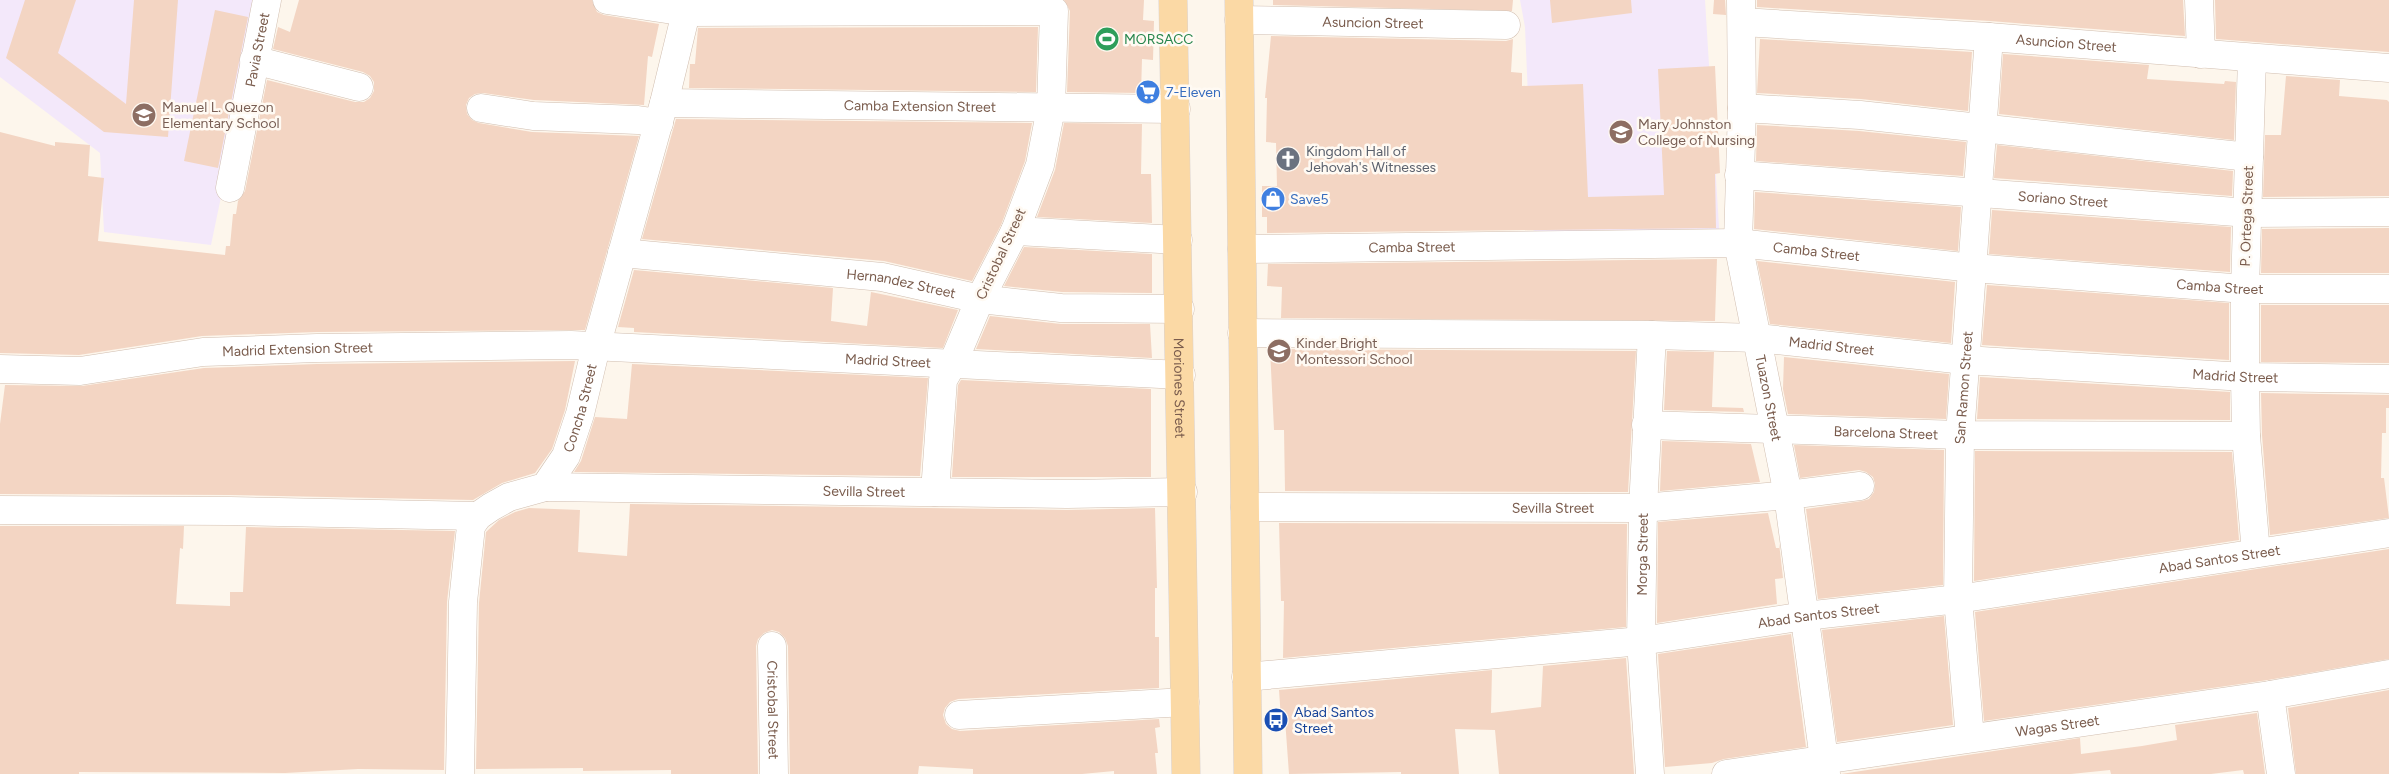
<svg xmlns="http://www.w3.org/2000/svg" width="2389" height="774" font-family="Figtree,sans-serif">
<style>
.education{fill:#f3e8fa}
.building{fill:#f3d5c3}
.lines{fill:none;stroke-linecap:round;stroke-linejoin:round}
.minor-casing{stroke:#d1beb0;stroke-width:29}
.major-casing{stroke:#dad1cd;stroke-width:29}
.minor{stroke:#fff;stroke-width:28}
.major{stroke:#fbd9a5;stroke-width:28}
.labels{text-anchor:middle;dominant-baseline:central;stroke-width:5;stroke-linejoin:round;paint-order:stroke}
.street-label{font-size:14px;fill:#7a5c4d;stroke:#fffaf3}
.leisure-label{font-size:14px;fill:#27864d;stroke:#fffaf3;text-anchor:start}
.shop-label{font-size:14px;fill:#366cbe;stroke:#fffaf3;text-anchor:start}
.education-label{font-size:14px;fill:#785e54;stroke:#fffaf3;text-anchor:start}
.worship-label{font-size:14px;fill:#5b616d;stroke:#fffaf3;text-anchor:start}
.transit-label{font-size:14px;fill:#164399;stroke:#fffaf3;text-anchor:start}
</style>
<rect width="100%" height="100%" fill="#fdf6ec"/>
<path class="education" d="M0,0H262L211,245L104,232L100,153L0,77Z
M1520,0H1705L1720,243L1534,236L1525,27Z"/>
<path class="building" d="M25,0H76L58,53L126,104L134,0H178L168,137L104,132L6,58Z
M299,0H592L597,12L604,15L659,24L652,57L648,56L644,105L534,100L483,93L475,94L469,98L466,105L467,114L472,120L479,123L532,132L639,136L585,330L317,332L202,336L79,355L0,353V132L55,146V142L90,145L88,176L104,178L98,241L225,255L226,246H230L233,214H236L238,201L245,191L267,80L355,102H364L370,98L374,91V82L370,76L363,72L273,49L278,27L290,32Z
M1064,0H1144L1143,20L1154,21L1153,60L1142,59L1141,93L1067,92L1070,11Z
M1273,0H1513L1512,11L1273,5Z
M1550,0H1631L1632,13L1552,23Z
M1714,0H1725L1726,15L1713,14Z
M1757,0H2183L2185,36L1990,21L1757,7Z
M2215,0H2389V52L2216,39Z
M215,10L248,17L218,168L184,161Z
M1038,27L1036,92L689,88L690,64H695L698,28Z
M1271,36L1506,41L1513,39L1511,72L1522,73V86L1583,84L1588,197L1664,195L1658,69L1715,66L1720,173L1715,174L1716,228L1267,233V217H1262V186H1277L1276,143L1266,142L1267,98H1265Z
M1760,39L1972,52L1968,111L1861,99L1757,93Z
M2003,54L2149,65L2147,79L2224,84L2225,81L2236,82L2234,140L1999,114Z
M2286,76L2340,80L2339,96L2387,100L2389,102V196L2263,197L2265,135H2281Z
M676,119L1032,123L1025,161L1001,225L972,281L884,261L642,239Z
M1064,123L1142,124L1141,174H1151L1152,223L1037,217L1055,170Z
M1757,125L1859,131L1966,142L1963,176L1756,161Z
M1997,145L2233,171L2232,196L1994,178Z
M1755,192L1961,207L1958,251L1754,229Z
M1992,210L2231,227L2230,272L1989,254Z
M2389,228V273H2261L2262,229Z
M1024,247L1152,254V293L1062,292L1004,286Z
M1717,259L1715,321L1281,318L1282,287L1267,286L1268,264Z
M1757,261L1955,282L1951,343L1770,324Z
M634,270L833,288L831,321L867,326L871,292L958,310L943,348L634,332V328L618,327Z
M1987,285L2229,303V360L1982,345Z
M2261,305H2389V363L2261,362Z
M990,316L1061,324H1150L1152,358L976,349Z
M1270,349L1636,351L1628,492L1285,491L1284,430H1274Z
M1667,351L1714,352L1712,407L1743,408L1744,412L1664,410Z
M1784,357L1949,374L1946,419L1788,414L1783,389Z
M575,361L565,410L552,449L535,473L502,483L473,500L230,495L0,494V424L5,385L82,386L204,368L317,364Z
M632,364L928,378L920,476L574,472L581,461L595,417L627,419Z
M1980,377L2230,392V420L1977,419Z
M961,380L1151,389V477H952L958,385Z
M2261,393L2389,395V408H2386V433H2382L2381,478H2384L2389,518L2270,535L2262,435Z
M1662,441L1751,444L1760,482L1660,491Z
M1794,445L1944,450L1943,585L1818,599L1806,509L1862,501L1869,499L1874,492L1875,484L1873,477L1866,472L1859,470L1800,478Z
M1975,451L2232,452L2239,540L1974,581Z
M630,504L1067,510L1155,508L1157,588H1155V637H1159V688L958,699L950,702L945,708L943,715L946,724L952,729L960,731L1159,719L1160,727L1155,728L1158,753H1155L1157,774H1114V771L1082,774H973V769L919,766L918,774H790L788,646L785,638L779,632L772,630L764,633L758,639L756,646L758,774H671V770L583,771V768L476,769L479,603L486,532L499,520L515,512L529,508L580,510L578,552L627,556Z
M1768,513L1776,548H1779V543L1783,578L1775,579L1777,604L1657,623L1658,522Z
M1279,523L1627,524L1626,627L1283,658L1284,601H1281Z
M0,526H184L183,549L180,548L176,604L230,606V592H243L246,527L455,531L447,602L444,770L358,769L285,773L79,772V774H0Z
M2389,549V659L2268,680L1984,721L1975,612Z
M1944,616L1953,725L1837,742L1822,630Z
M1791,634L1806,747L1724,759L1712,763L1665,767L1658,654Z
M1626,658L1634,774H1499L1495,730L1455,729L1459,774H1401V772L1289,774L1285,719H1281L1279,690L1492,670L1491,713L1541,707L1543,666Z
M2389,690V774H2296L2288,708Z
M2257,713L2265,774H2244L2243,770L2211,774H2111L2110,770L2071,774H1841L2080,738L2081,754L2142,746L2177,740L2175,725Z"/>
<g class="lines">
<defs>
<g id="minor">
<path d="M607,0L686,12L1054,11L1051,108L1040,165L1015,231L980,299L953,363L943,380L935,492"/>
<path id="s1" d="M1741,0L1742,108L1738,243L1788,495L1826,774"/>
<path d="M2199,0L2201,54"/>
<path id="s2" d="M1239,20L1506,25"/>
<path id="s3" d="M1742,22L1989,37L2389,68"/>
<path d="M2252,58L2245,289V377L2246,436L2256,553"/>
<path d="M254,60L359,87"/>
<path id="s4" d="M664,103L1176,109"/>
<path d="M481,108L533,116L638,120L659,123"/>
<path d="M1742,108L1860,115L2249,157"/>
<path id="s5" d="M1739,175L2249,213L2389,212"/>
<path id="s6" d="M230,188L267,0"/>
<path d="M1015,231L1178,240"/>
<path id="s7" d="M1242,249L1738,243L1973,268L2245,289H2389"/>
<path id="s8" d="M622,253L882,277L980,299L1061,308L1180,309"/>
<path id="s9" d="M1242,333L1652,335L1757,338L1965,360L2245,377L2389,379"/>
<path id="s10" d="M0,369L80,371L203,352L317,348L571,345L1181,375"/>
<path id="s11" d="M1646,425L1960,435L2246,436"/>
<path id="s12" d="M545,487L1067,494L1183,492"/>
<path id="s13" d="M1245,507L1643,508L1788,495L1860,486"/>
<path d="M0,510L230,511L478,516"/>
<path id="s14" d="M772,646L774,774"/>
<path id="s15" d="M1246,677L1641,641L1805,616L1958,599L2389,533"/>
<path d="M2270,695L2281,774"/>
<path d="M959,715L1185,702"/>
<path id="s16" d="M1970,738L1958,599L1960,435L1989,37"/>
<path id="s17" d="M460,774L463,602L471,526L478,516L491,507L509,497L545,487L566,456L580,414L596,347L664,103L689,0"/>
<path id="s18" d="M1650,774L1641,641L1643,508L1652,335"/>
<path id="s19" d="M1726,774L2270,695L2389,674"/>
</g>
<g id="major">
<path id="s20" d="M1173,0L1186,774"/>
<path d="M1239,0L1248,774"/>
</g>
</defs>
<use href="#minor" class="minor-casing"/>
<use href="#major" class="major-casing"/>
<use href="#minor" class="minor"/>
<use href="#major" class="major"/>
</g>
<defs>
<symbol id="stadium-disc" viewBox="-11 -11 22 22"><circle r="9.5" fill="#2e9e5b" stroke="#fffaf3"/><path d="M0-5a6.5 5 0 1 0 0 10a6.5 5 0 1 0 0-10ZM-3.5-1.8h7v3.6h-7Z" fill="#fff"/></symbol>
<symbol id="supermarket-disc" viewBox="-11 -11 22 22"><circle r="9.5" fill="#3f7fe0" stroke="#fffaf3"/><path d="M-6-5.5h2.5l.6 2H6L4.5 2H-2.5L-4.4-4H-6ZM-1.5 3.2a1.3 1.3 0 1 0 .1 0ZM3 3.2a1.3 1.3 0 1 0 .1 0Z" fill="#fff"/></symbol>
<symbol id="school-disc" viewBox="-11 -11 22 22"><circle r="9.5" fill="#8d6e63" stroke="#fffaf3"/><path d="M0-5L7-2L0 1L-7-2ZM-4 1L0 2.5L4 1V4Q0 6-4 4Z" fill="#fff"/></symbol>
<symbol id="university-disc" viewBox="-11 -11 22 22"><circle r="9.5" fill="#8d6e63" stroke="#fffaf3"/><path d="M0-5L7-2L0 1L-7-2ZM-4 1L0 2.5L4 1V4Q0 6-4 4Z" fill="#fff"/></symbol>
<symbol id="church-disc" viewBox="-11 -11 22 22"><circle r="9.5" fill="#6b7280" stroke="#fffaf3"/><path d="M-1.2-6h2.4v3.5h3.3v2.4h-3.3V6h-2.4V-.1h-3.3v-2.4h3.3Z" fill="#fff"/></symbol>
<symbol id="shop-disc" viewBox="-11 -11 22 22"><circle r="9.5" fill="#3f7fe0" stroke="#fffaf3"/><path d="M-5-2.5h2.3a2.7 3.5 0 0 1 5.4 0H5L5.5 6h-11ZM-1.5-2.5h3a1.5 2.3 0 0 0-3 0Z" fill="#fff"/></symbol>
<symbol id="bus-disc" viewBox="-11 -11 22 22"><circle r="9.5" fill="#1a4fb4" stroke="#fffaf3"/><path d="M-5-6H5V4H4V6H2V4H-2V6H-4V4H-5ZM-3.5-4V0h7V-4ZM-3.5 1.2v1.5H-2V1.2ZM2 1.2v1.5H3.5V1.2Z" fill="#fff"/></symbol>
</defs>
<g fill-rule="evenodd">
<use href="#stadium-disc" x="1093" y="25" width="28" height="28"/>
<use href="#supermarket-disc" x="1134" y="78" width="28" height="28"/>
<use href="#school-disc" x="130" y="101" width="28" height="28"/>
<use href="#university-disc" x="1607" y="118" width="28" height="28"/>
<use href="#church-disc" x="1274" y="145" width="28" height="28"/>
<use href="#shop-disc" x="1259" y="185" width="28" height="28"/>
<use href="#school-disc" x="1265" y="337" width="28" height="28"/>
<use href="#bus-disc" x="1262" y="706" width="28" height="28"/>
</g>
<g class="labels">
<g class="street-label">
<text stroke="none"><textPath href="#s2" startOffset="134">Asuncion Street</textPath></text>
<text stroke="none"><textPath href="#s3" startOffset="325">Asuncion Street</textPath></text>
<text stroke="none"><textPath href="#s6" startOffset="141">Pavia Street</textPath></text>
<text stroke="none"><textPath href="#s4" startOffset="256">Camba Extension Street</textPath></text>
<text stroke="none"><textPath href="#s5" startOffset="325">Soriano Street</textPath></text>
<text transform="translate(2247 216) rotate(-88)">P. Ortega Street</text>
<text stroke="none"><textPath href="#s7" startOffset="170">Camba Street</textPath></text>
<text stroke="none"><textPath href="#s7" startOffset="575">Camba Street</textPath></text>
<text transform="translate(1001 254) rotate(-65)">Cristobal Street</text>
<text stroke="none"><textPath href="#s8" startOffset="281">Hernandez Street</textPath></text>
<text stroke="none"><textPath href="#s7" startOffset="980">Camba Street</textPath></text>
<text stroke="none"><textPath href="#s9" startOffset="590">Madrid Street</textPath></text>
<text stroke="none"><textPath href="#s10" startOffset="299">Madrid Extension Street</textPath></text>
<text stroke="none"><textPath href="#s10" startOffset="890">Madrid Street</textPath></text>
<text stroke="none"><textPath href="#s9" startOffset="995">Madrid Street</textPath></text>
<text stroke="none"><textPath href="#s20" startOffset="388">Moriones Street</textPath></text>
<text stroke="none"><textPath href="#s16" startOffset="351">San Ramon Street</textPath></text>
<text stroke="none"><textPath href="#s1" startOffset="401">Tuazon Street</textPath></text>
<text stroke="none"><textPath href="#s17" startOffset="422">Concha Street</textPath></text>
<text stroke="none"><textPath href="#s11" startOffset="240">Barcelona Street</textPath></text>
<text stroke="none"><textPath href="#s12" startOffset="319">Sevilla Street</textPath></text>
<text stroke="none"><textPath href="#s13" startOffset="308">Sevilla Street</textPath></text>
<text stroke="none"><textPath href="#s18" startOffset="220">Morga Street</textPath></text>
<text stroke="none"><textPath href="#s15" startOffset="981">Abad Santos Street</textPath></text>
<text stroke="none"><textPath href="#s15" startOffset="576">Abad Santos Street</textPath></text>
<text stroke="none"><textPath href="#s14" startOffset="64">Cristobal Street</textPath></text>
<text stroke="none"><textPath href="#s19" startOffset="335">Wagas Street</textPath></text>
</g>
<g class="leisure-label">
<text x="1124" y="39">MORSACC</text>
</g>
<g class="shop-label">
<text x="1166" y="92">7-Eleven</text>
<text x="1290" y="199">Save5</text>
</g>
<g class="education-label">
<text x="162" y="107">Manuel L. Quezon<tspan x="162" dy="16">Elementary School</tspan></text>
<text x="1638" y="124">Mary Johnston<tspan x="1638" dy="16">College of Nursing</tspan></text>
<text x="1296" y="343">Kinder Bright<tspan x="1296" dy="16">Montessori School</tspan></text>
</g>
<g class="worship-label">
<text x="1306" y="151">Kingdom Hall of<tspan x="1306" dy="16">Jehovah's Witnesses</tspan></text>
</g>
<g class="transit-label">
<text x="1294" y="712">Abad Santos<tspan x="1294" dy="16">Street</tspan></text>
</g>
</g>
</svg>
